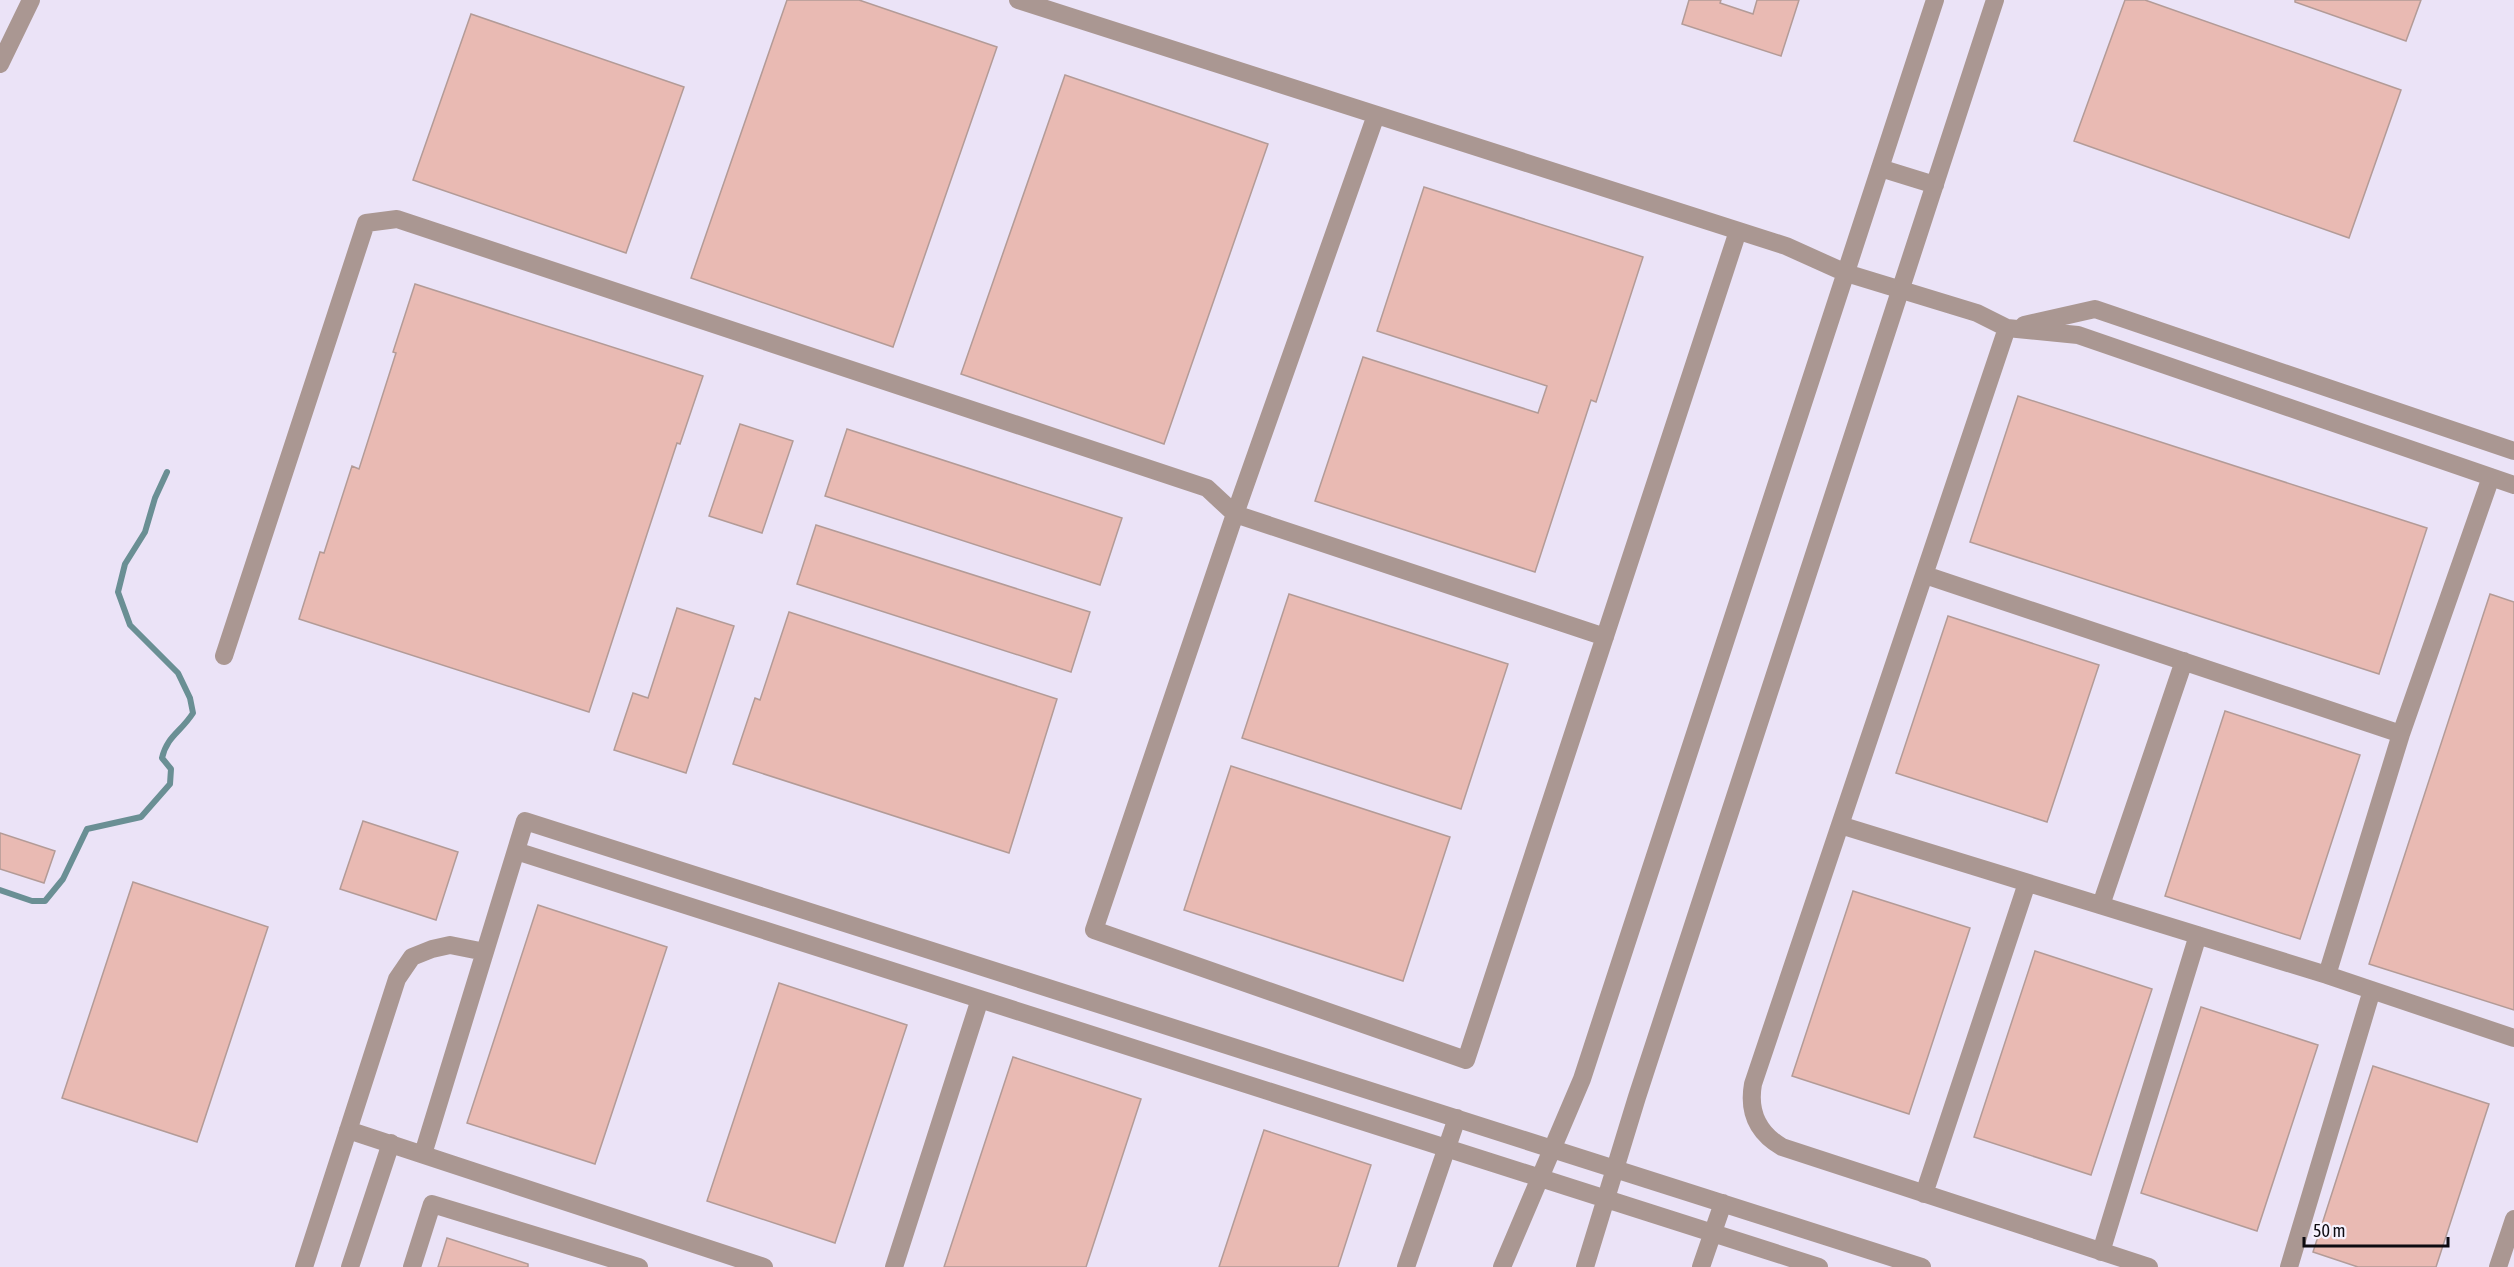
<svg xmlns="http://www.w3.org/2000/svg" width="2514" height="1267" font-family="'Asap Condensed',sans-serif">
	<rect width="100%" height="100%" fill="#ebe3f7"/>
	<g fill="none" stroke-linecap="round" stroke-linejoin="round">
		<path stroke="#6a8f94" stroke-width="6" d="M0,890L32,901H45L63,879L87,829L141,817L170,784L171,769L162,758C167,736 181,732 193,713L190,698L178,673L130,625L118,592L125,564L145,532L155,498L167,472"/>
	</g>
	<path fill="#e9bab3" stroke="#b39b97" stroke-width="1.5" d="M787,0H859L997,47L893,347L691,278Z
		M1689,0H1721L1720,3L1753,14L1757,0H1799L1781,56L1682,24Z
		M2125,0H2145L2401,90L2349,238L2074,141Z
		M2295,0H2421L2406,41L2295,2Z
		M471,14L684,87L626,253L413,180Z
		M1065,75L1268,144L1164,444L961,374Z
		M1424,187L1643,257L1596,402L1591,400L1535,572L1315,501L1363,357L1538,413L1547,386L1377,331Z
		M415,284L703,376L680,444L677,443L647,534L589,712L299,619L320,552L324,553L352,466L359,469L396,353L393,352Z
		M2018,396L2427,528L2379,674L1970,542Z
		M740,424L793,441L762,533L709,516Z
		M847,429L1122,518L1100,585L825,496Z
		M816,525L1090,612L1071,672L797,584Z
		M1289,594L1508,664L1461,809L1242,738Z
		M2490,594L2514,602V1010L2369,964Z
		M677,608L734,626L686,773L614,750L633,693L648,698Z
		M789,612L1057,699L1009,853L733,764L755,698L760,700Z
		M1948,616L2099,665L2047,822L1896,773Z
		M2225,711L2360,755L2300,939L2165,896Z
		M1231,766L1450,837L1403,981L1184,910Z
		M363,821L458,852L436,920L340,889Z
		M0,833L55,851L44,883L0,869Z
		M133,882L268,927L197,1142L62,1098Z
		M1853,891L1970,928L1909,1114L1792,1076Z
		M538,905L667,947L595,1164L467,1123Z
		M2035,951L2152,989L2091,1175L1974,1137Z
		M779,983L907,1025L835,1243L707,1201Z
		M2201,1007L2318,1045L2257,1231L2141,1193Z
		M1013,1057L1141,1099L1086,1267H944Z
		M2373,1066L2489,1104L2436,1267H2358L2313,1252Z
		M1264,1130L1371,1165L1338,1267H1219Z
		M447,1238L528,1264V1267H438Z"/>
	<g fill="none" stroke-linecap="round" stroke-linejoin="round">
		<path stroke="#aa9792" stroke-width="18" d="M1018,0L1786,246L1846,273L1977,313L2007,328L2078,335L2514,485
			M0,64L31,0
			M1376,115L1235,514L1094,930L1466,1060L1738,231
			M1880,168L1935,185
			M2024,325L2095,309L2514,451
			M2007,328L1753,1084C1748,1112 1758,1133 1782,1147L2149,1267
			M1925,575L2401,734
			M224,656L366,223L397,219L1207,488L1235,514L1605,637
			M1840,825L2327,975L2514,1038
			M516,851L1819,1267
			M2101,905L2184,661
			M2327,975L2401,734L2491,477
			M348,1130L764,1267
			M423,1154L525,821L1922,1267
			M1924,1194L2027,883
			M2101,1252L2198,935
			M304,1267L397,979L412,957L432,949L450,945L485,952
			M350,1267L391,1143
			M412,1267L432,1204L639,1267
			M894,1267L980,999
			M1406,1267L1457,1118
			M1502,1267L1582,1079L1935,0
			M1585,1267L1637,1097L1995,0
			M1701,1267L1723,1203
			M2289,1267L2372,990
			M2498,1267L2514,1219"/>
	</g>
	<path d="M2304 1237v9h144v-9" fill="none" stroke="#0d0b11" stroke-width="3"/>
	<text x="2313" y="1237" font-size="18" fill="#0d0b11" stroke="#f7f2fe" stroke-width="4.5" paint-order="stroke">50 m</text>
</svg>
